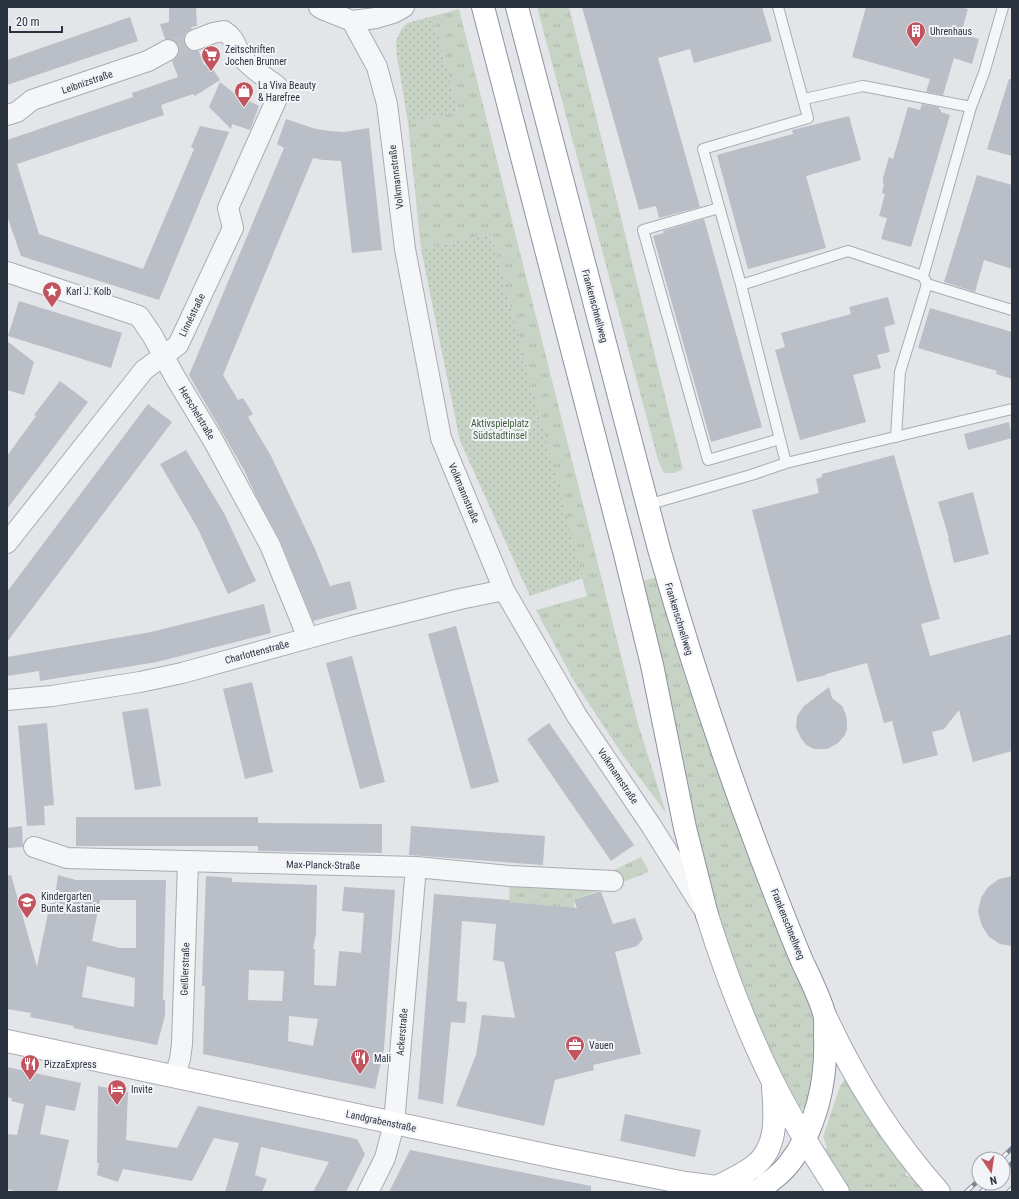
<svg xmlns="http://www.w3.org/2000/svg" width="1019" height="1199" font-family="'Roboto Condensed',sans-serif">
	<defs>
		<pattern id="grass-tufts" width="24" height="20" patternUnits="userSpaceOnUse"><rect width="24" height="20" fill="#c7d3c4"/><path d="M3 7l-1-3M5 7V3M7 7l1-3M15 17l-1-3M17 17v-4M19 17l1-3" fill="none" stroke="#abb6a9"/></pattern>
		<pattern id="park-dots" width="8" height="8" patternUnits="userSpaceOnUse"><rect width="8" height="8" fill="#c7d3c4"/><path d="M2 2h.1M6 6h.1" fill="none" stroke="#abb6a9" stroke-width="1.8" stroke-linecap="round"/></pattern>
	</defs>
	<rect width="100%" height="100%" fill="#e3e5e9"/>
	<path fill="url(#grass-tufts)" d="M537,7H569L683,469L675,473H664L658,460Z
		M459,9L638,724L666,813L622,754L574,681L536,610L587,596L491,234L421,249L408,123L458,111L433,16Z
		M657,577L685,677L732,806L816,1019L814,1083L805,1108H802L798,1104C768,1050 742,991 723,932C717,915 713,897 709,880C682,781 667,680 643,581Z
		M641,857L649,872L574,900V908L509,902L510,884L598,888L616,869Z
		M847,1076L907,1167L905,1175L917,1180L928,1192H847L823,1152L827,1147L823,1137L840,1086Z"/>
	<path fill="url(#park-dots)" d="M433,16L458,111L408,123L397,56L396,41L401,30L407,23Z
		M491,234L583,578L530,596L460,441L421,249Z"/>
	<path fill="#babec6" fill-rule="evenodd" d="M169,7H196L197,26L191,27L192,29L186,33L184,38V44L188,49L194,51H199L204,65L209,63L220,80L195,96L193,94L161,105L164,115L17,164L39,234L143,269L194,149L191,147L200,126L229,132L159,300L21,256L7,216V140L133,97L132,93L178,77L172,61L178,56L179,51L178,45L174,40L169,39H165L160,24L169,22Z
		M582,7H762L772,41L694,63L690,49L658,58L700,207L659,218L656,206L639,210Z
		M866,7H960L968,9L961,34L979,39L972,64L954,58L943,95L926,92L930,79L852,57Z
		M130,17L138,41L7,85V60Z
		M1009,79H1012V156L987,149Z
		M220,82L235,94L259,106L250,130L232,124L231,129L209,107Z
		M922,104L939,107V109L941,110V112L950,115L911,247L881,239L887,218L879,216L885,194L882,193L884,184H883V178L889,157L893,159L908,107L920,110Z
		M849,116L861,160L806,176L826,248L748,269L717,155L793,134L792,130Z
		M286,119L316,129L330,131L344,132L369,128L382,250L352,253L341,161L323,160L313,158L223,375L238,400L243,398L253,414L248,417L271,456L315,549L330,586L350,581L357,609L313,621L280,540L258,500L244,470L189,375L284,148L277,144Z
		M977,175L1012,185V269L984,260L975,292L944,282Z
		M704,219L762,427L711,442L653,236L664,233L663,231Z
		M888,297L895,324L884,327L890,352L877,355L881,368L853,375L866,422L800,440L775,350L785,347L781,333L851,314L849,307Z
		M19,301L122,333L111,368L8,336Z
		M930,308L1012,332V379L996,374L997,371L918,348Z
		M7,341L34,362L24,395L7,390Z
		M60,381L88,402L7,509V456L36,416L34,415Z
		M148,404L172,422L7,642V592Z
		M1009,422L1012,438L968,450L964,434Z
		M186,450L224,513L256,581L228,594L198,529L160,464Z
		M894,455L940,619L921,624L930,656L1012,634V751L973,762L959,710L944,729L932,732L938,755L903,764L892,721L884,723L867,663L826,674V675L797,682L752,510L819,493L816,479L822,477V474Z
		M973,492L989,554L954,563L948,538H949L938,502Z
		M264,604L271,633L157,662L40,681L39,671L7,676V657L151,632Z
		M456,626L499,782L471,789L428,634Z
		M352,656L385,782L360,789L326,663Z
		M252,682L273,772L245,779L223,689Z
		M829,687L832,698L842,706L846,715L847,722V729L845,735L838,743L827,749H814L806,745L801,738L796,728L797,716L804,706Z
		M148,708L161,786L135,790L122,712Z
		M47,723L54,805L44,806L45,825L27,826L18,726Z
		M549,723L634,845L611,861L527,739Z
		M76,817H258V823L382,824V853L258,851V846H76Z
		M22,826L23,847L8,848L7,828Z
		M411,826L545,836L543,865L409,855Z
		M11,875L37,967L50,903H54L58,875L76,880H166L163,1000H165V1016L157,1045L73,1028L74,1026L30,1017L31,1013L7,1009V876ZM100,900H136V948H120L92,941ZM87,966L135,978L134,1007L82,997Z
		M206,876L232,878V882L317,885L316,934L313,949H315L314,985L336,986L339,951L361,953L364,913L342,911L344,887L395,890L384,1049L375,1089L203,1054L205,986H202ZM249,970L284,971L282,1001L248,1000ZM289,1016L318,1019L313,1046L288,1041Z
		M1012,876V946L1000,944L989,937L982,926L978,912L981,898L988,887L999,879Z
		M598,892H601L613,924L635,918L643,939L637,946L615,952L641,1054L593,1065L594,1070L555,1080L544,1126L456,1106L476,1055L482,1015L515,1018L504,962L493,960L496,924L462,921L457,1001L467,1002L465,1023L451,1022L443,1104L418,1099L434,894L509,900V902L577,908L574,900Z
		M7,1067L81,1083L75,1111L46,1105L40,1134L69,1140L57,1192H19L7,1189V1134L17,1135L24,1104L11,1101L12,1098L7,1097Z
		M98,1086L128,1092L126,1140L177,1148L198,1106L357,1139L365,1154L346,1192H313L329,1162L261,1147L255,1175L267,1179L262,1192H225L239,1143L214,1138L192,1181L123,1169L118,1182L97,1175L99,1163H97Z
		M625,1114L701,1130L695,1157L620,1141Z
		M410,1150L591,1186V1192H389Z"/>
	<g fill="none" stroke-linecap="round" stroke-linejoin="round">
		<path stroke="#bec1c7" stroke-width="20" stroke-dasharray="20 10" stroke-linecap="butt" d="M168,50L195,40"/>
		<defs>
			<path id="service" d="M778,7L808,118L703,149L741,285L786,463
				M804,99L863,86L971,107L984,73L1003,7
				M719,208L643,230L708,460L780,439
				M923,276L971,107
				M741,285L848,251L923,276L927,284L1012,310
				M896,437L900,372L927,284
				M647,505L751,475L786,463L1012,409"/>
			<path id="minor" d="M319,7L322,9L352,21L376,18L393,13L404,7
				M352,21L377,67L387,104L405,249L441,438L504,590L577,716L652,827L702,907
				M7,115L17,112L32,100L148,61L168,50
				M7,272L139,316L152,335L175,377L213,440L270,545L308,638
				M7,543L144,370L178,345L233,228L228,208L278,96L277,86C265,77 251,69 242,57C235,46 236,39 224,31L213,33L195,40
				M7,700L52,696L140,682L182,673L352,626L460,599L504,590
				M34,847L67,858L416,867L510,876L613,881
				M175,1076L180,1059L182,1044L188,862
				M368,1192L385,1158L394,1124L416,867"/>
			<path id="secondary" d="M7,1041L555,1157L685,1183L758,1192"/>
			<path id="primary" d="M707,915C725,972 746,1028 773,1082C792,1120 815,1156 838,1192
				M824,1013C854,1079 890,1137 939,1192
				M717,1187C729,1181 742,1175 753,1167C779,1148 775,1115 773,1087"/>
			<path id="trunk" d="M483,7L624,550L652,665L685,828L707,915
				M517,7L659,549C689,654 723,758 762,860C775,894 788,928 802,961C809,976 820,998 824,1013C826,1020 825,1029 825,1037C827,1081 816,1130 788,1165C779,1176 767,1184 756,1192"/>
		</defs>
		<use href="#service" stroke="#a8acb3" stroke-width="12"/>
		<use href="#minor" stroke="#a8acb3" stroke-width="22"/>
		<use href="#secondary" stroke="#a8acb3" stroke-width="24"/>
		<use href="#primary" stroke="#a3a9b4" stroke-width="24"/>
		<use href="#trunk" stroke="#8b929f" stroke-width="24"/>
		<use href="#service" stroke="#f5f6f8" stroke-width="10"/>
		<use href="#minor" stroke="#f5f6f8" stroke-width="20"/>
		<use href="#secondary" stroke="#fff" stroke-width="22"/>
		<use href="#primary" stroke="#fff" stroke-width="22"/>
		<use href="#trunk" stroke="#fff" stroke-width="22"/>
		<defs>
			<path id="rail" d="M1001,1159L1012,1148
				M1003,1172L1012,1163
				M966,1192L979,1180
				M981,1192L991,1183
				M1008,1192L1012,1188"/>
		</defs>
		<use href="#rail" stroke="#7d8492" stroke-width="4.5"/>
		<use href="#rail" stroke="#f2f4f7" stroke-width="3" stroke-dasharray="9" stroke-linecap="butt"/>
	</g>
	<defs>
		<symbol id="building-pin" viewBox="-11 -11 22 30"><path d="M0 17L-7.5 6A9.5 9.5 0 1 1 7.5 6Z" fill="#c25460" stroke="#f2f4f7"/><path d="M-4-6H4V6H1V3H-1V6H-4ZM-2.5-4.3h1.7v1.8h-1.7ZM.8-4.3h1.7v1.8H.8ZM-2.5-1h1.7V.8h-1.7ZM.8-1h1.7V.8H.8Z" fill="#fff"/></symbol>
		<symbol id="supermarket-pin" viewBox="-11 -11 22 30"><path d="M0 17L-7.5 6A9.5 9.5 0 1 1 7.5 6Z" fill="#c25460" stroke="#f2f4f7"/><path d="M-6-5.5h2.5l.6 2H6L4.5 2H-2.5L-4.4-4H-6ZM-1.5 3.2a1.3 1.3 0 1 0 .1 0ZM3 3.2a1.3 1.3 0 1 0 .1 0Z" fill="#fff"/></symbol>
		<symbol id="shop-pin" viewBox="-11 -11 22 30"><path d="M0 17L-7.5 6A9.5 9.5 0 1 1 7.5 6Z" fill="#c25460" stroke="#f2f4f7"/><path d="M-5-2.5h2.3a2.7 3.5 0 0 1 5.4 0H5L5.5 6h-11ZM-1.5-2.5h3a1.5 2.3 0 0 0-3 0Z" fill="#fff"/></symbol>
		<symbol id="sight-pin" viewBox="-11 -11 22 30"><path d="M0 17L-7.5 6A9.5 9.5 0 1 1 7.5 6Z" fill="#c25460" stroke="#f2f4f7"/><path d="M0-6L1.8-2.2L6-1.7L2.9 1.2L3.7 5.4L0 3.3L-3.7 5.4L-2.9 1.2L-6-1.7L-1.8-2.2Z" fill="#fff"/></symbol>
		<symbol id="school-pin" viewBox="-11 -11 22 30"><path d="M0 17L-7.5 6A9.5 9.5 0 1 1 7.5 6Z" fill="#c25460" stroke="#f2f4f7"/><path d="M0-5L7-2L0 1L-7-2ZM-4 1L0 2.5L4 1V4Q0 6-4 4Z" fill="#fff"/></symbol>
		<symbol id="office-pin" viewBox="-11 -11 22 30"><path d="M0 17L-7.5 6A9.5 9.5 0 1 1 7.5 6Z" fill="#c25460" stroke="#f2f4f7"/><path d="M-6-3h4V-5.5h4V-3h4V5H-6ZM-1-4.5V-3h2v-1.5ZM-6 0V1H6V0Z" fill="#fff"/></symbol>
		<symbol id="restaurant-pin" viewBox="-11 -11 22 30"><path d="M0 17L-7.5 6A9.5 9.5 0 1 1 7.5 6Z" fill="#c25460" stroke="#f2f4f7"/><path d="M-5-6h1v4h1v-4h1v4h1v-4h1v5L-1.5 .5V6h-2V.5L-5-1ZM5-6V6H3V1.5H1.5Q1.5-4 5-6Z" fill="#fff"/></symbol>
		<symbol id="hotel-pin" viewBox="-11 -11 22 30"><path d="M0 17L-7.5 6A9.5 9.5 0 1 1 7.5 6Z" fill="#c25460" stroke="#f2f4f7"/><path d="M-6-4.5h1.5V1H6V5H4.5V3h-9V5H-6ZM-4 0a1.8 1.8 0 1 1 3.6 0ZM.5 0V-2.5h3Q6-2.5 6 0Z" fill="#fff"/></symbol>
	</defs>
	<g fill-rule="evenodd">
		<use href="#building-pin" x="905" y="20" width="22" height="30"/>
		<use href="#supermarket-pin" x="200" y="44" width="22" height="30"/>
		<use href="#shop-pin" x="233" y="80" width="22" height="30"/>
		<use href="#sight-pin" x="41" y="280" width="22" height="30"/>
		<use href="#school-pin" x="16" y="891" width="22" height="30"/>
		<use href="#office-pin" x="564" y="1034" width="22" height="30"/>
		<use href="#restaurant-pin" x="349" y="1047" width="22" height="30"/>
		<use href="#restaurant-pin" x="19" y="1053" width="22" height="30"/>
		<use href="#hotel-pin" x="106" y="1078" width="22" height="30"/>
	</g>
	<g text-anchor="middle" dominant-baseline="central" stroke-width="4" stroke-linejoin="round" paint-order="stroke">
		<g font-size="10" fill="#2c3340" stroke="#f2f4f7" text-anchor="start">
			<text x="930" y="31">Uhrenhaus</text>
			<text x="225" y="49">Zeitschriften<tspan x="225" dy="12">Jochen Brunner</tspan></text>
			<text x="258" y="85">La Viva Beauty<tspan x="258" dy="12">&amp; Harefree</tspan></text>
			<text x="66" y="291">Karl J. Kolb</text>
			<text x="41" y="896">Kindergarten<tspan x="41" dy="12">Bunte Kastanie</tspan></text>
			<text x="589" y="1045">Vauen</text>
			<text x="374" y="1058">Mali</text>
			<text x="44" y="1064">PizzaExpress</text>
			<text x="131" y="1089">Invite</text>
		</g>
		<g font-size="10" fill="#2c3340" stroke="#f2f4f7">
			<text transform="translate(87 82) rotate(-19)">Leibnizstraße</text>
			<text transform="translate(396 177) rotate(-97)">Volkmannstraße</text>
			<text transform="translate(595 306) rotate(75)">Frankenschnellweg</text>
			<text transform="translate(192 315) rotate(-64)">Linnéstraße</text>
			<text transform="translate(197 413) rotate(59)">Herschelstraße</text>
			<text transform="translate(464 493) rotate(67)">Volkmannstraße</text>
			<text transform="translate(679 619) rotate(73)">Frankenschnellweg</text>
			<text transform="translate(257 652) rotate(-15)">Charlottenstraße</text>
			<text transform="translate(618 776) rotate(56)">Volkmannstraße</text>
			<text transform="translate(323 865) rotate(1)">Max-Planck-Straße</text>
			<text transform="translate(788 924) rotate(68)">Frankenschnellweg</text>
			<text transform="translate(185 969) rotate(-88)">Geißlerstraße</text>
			<text transform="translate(402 1032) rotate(-85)">Ackerstraße</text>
			<text transform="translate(381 1121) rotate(12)">Landgrabenstraße</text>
		</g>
		<g font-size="10" fill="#3f5a3b" stroke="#f2f4f7">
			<text x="500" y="423">Aktivspielplatz<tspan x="500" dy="12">Südstadtinsel</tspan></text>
		</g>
	</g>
	<rect width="1019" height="1199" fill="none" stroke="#2c3340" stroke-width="16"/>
	<g transform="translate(991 1171) rotate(167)"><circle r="19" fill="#f2f4f7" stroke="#a3a7ae"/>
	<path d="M0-3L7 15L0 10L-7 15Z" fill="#c25460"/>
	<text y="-6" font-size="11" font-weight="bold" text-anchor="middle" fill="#2c3340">N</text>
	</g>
	<path d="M10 26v6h52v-6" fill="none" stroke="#2c3340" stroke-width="2"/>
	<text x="16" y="26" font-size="12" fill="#2c3340" stroke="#f2f4f7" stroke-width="3" paint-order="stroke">20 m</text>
</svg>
